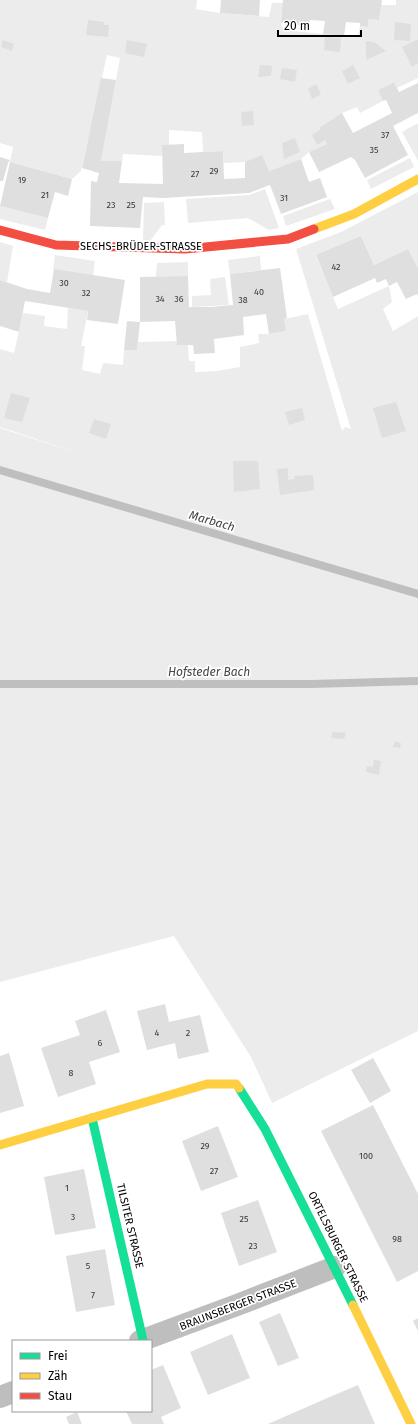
<svg xmlns="http://www.w3.org/2000/svg" width="418" height="1424" font-family="'Fira Sans',sans-serif">
	<rect width="100%" height="100%" fill="#fff"/>
	<path fill="#ececec" d="M0,0H197L196,9L220,13L269,17L272,3H283L281,23L283,30L344,36L358,35L360,26L368,27V19L379,20L381,5H396V0H418V78L397,88L394,82L378,90L383,101L360,113L357,107L342,113L320,127L327,144L309,152L301,159L269,171L262,156L245,162L224,163L223,151L203,152L202,132L169,130V145L162,156L123,154L122,161H101L120,58L107,55L81,171L72,179L10,162L13,147L0,143Z
		M418,123V161L402,132Z
		M410,158L414,167L371,189L367,180Z
		M265,189L279,228L269,230L248,218L188,223L186,199L249,195Z
		M418,192V268L408,249L374,265L361,236L316,256L338,309L389,286L392,302L383,309L393,331L418,316V1031L272,1103L251,1057L174,936L0,982V428L90,457L0,427V349L14,353L23,313L45,316L44,326L67,329L68,308L88,311L81,346H85L82,370L100,374L103,363L123,365L124,350H137L138,342L177,341L178,345H188L189,361H195V372L217,371L240,367V347L259,343L258,334H269L285,331L284,319L308,314L342,431L345,427L351,429L296,249L341,232Z
		M330,199L335,209L286,226L283,216Z
		M164,202L165,225H162L150,241L143,240L144,203Z
		M0,206L48,218L45,230L0,219Z
		M0,242L13,246L7,282L0,280Z
		M55,255L95,261L93,276L53,270Z
		M260,256L261,270L230,274L228,260Z
		M188,262V276L156,277L157,263Z
		M225,277L229,305L192,307V296L211,295L210,279Z"/>
	<g fill="none" stroke-linecap="round" stroke-linejoin="round">
		<path stroke="#bfbfbf" stroke-width="8" d="M0,470L418,594
			M0,684H312L418,681"/>
	</g>
	<path fill="#dfdfdf" d="M221,0H260L259,16L220,13Z
		M283,0H382L379,20L368,19V27L360,26V23L346,22L344,36L323,34L325,21L310,20L308,26L281,23Z
		M88,20L104,22V25H109L108,37L86,35Z
		M395,22L411,24L410,41L394,40Z
		M325,37L341,38L340,52L324,50Z
		M418,39V63L412,67L402,47Z
		M3,40L14,44L12,51L1,47Z
		M127,40L147,44L144,57L125,53Z
		M366,41L374,42L386,51L366,60Z
		M260,65L272,66L271,76L258,77Z
		M353,65L360,78L348,84L342,71Z
		M282,68L297,70L295,82L280,79Z
		M101,78L116,80L101,161H122L119,183L163,184L162,145L184,144V153L223,151L224,179L245,178V162L262,155L269,171L301,159L309,182L320,178L327,197L281,214L270,185L249,193L163,198L143,197L140,228L90,226L91,181L97,182L99,173L82,168Z
		M394,82L399,92L418,83V113L393,126L408,155L365,178L355,160L351,157L319,172L309,152L327,144L325,140L317,145L312,135L320,130V127L342,113L353,133L392,113L386,100L383,101L378,90Z
		M316,84L321,94L312,99L308,89Z
		M253,111L254,125L242,126L241,112Z
		M295,138L300,152L284,159L282,143Z
		M0,157L10,160L8,163L3,181H0Z
		M10,162L72,179L68,196L55,192L48,218L0,206Z
		M361,236L374,265L408,249L418,268V296L417,294L406,299L397,282L389,286L386,279L377,283L375,278L333,297L316,255Z
		M280,268L287,318L284,319L286,331L269,334L266,314L243,317L244,335L214,339L215,353L194,354L193,345H177L175,321L140,322L137,350H124L127,321L140,322V277L188,276L189,307H211L233,305L230,274Z
		M54,269L125,280L118,324L87,320L88,311L25,301L19,332L0,326V280L27,289L50,293Z
		M11,393L30,398L22,422L4,418Z
		M396,402L406,431L382,438L373,408Z
		M302,408L305,420L289,425L285,412Z
		M94,419L111,424L106,439L89,433Z
		M233,461H258L260,489L234,492Z
		M288,468V480L295,479L294,476L313,475L314,490L280,495L277,469Z
		M333,732L346,733L344,739L331,738Z
		M395,741L401,743L400,748L393,747Z
		M374,760L381,761L379,775L366,772L367,766L373,767Z
		M165,1004L169,1022L200,1015L209,1052L178,1059L175,1043L147,1050L137,1011Z
		M106,1010L120,1052L89,1062L96,1084L58,1097L41,1048L80,1035L75,1021Z
		M9,1053L24,1106L0,1113V1056Z
		M373,1058L391,1091L370,1103L351,1070Z
		M373,1105L418,1194V1271L397,1282L321,1131Z
		M218,1126L238,1177L201,1191L182,1141Z
		M84,1169L96,1228L55,1235L44,1177Z
		M258,1200L277,1252L239,1266L221,1213Z
		M105,1249L115,1305L76,1312L66,1256Z
		M280,1313L299,1358L278,1366L259,1322Z
		M418,1318V1331L413,1321Z
		M232,1334L250,1378L208,1395L190,1352Z
		M163,1365L181,1408L161,1417L164,1424H132L126,1411H151V1370Z
		M358,1385L375,1424H268L325,1399Z
		M77,1412L82,1424H69L66,1417Z"/>
	<g fill="none" stroke-linecap="round" stroke-linejoin="round">
		<path stroke="#bebebe" stroke-width="22" d="M140,1341L237,1305L335,1267
			M0,1397L13,1392"/>
		<path stroke="#16e098" stroke-width="9" d="M239,1088L265,1129L353,1305
			M92,1118L143,1340"/>
		<path stroke="#ffcf43" stroke-width="9" d="M314,229L354,214L418,179
			M0,1145L207,1084H236L239,1088
			M353,1305L411,1424"/>
		<path stroke="#f24e42" stroke-width="9" d="M0,230L56,245L185,249L288,239L314,229"/>
	</g>
	<g text-anchor="middle" dominant-baseline="central" stroke-width="3.5" stroke-linejoin="round" paint-order="stroke">
		<g font-size="9" fill="#383838">
			<text x="385" y="135">37</text>
			<text x="374" y="150">35</text>
			<text x="214" y="171">29</text>
			<text x="195" y="174">27</text>
			<text x="22" y="180">19</text>
			<text x="45" y="195">21</text>
			<text x="284" y="198">31</text>
			<text x="111" y="205">23</text>
			<text x="131" y="205">25</text>
			<text x="336" y="267">42</text>
			<text x="64" y="283">30</text>
			<text x="259" y="292">40</text>
			<text x="86" y="293">32</text>
			<text x="160" y="299">34</text>
			<text x="179" y="299">36</text>
			<text x="243" y="300">38</text>
			<text x="157" y="1033">4</text>
			<text x="188" y="1033">2</text>
			<text x="100" y="1043">6</text>
			<text x="71" y="1073">8</text>
			<text x="205" y="1146">29</text>
			<text x="366" y="1156">100</text>
			<text x="214" y="1171">27</text>
			<text x="67" y="1188">1</text>
			<text x="73" y="1217">3</text>
			<text x="244" y="1219">25</text>
			<text x="397" y="1239">98</text>
			<text x="253" y="1246">23</text>
			<text x="88" y="1266">5</text>
			<text x="93" y="1295">7</text>
		</g>
		<g font-size="11" fill="#000" stroke="#fff">
			<text x="141" y="246">SECHS-BRÜDER-STRASSE</text>
			<text transform="translate(130 1226) rotate(77)">TILSITER STRASSE</text>
			<text transform="translate(338 1247) rotate(64)">ORTELSBURGER STRASSE</text>
			<text transform="translate(238 1305) rotate(-21)">BRAUNSBERGER STRASSE</text>
		</g>
		<g font-size="12" font-style="italic" fill="#444" stroke="#fff">
			<text transform="translate(212 521) rotate(16)">Marbach</text>
			<text x="209" y="672">Hofsteder Bach</text>
		</g>
	</g>
	<rect x="12" y="1340" width="140" height="72" fill="#ffffff" stroke="#999999"/>
	<rect x="20" y="1353" width="20" height="6" fill="#16e098" stroke="#999999"/>
	<text x="48" y="1360" font-size="12" fill="#000000">Frei</text>
	<rect x="20" y="1373" width="20" height="6" fill="#ffcf43" stroke="#999999"/>
	<text x="48" y="1380" font-size="12" fill="#000000">Zäh</text>
	<rect x="20" y="1393" width="20" height="6" fill="#f24e42" stroke="#999999"/>
	<text x="48" y="1400" font-size="12" fill="#000000">Stau</text>
	<path d="M278 30v6h83v-6" fill="none" stroke="#000000" stroke-width="2"/>
	<text x="284" y="30" font-size="12" fill="#000000" stroke="#ffffff" stroke-width="3" paint-order="stroke">20 m</text>
</svg>
